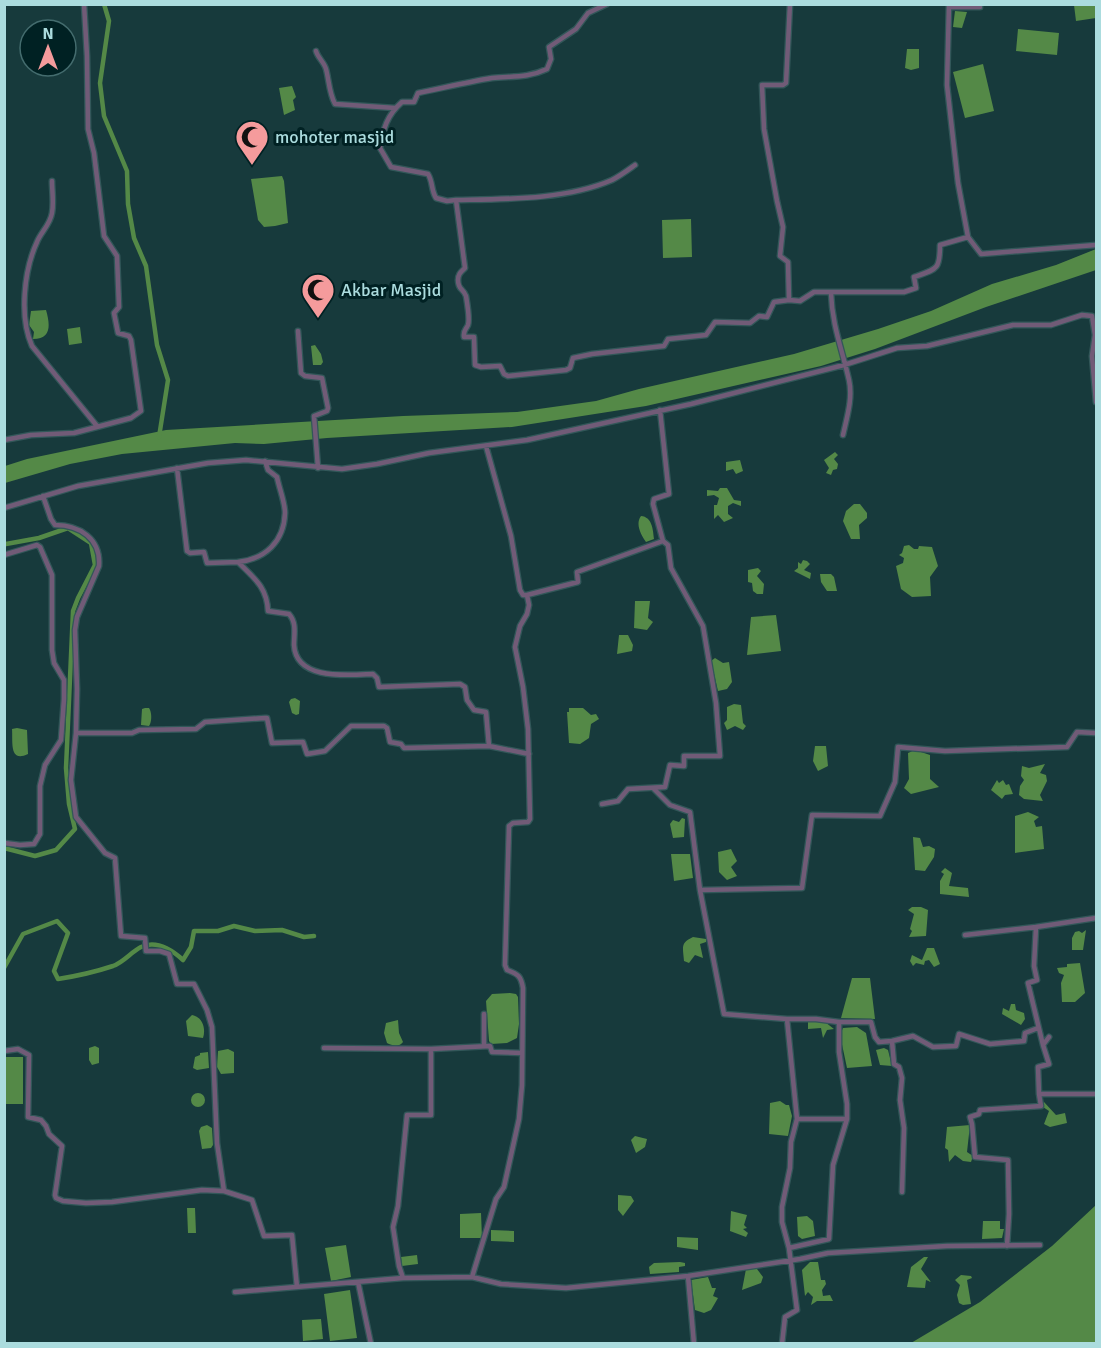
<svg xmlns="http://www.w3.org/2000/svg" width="1101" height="1348" font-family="Signika,sans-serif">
	<rect width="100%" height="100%" fill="#173a3c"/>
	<path fill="#548947" d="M1074,5H1095L1096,18L1076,21Z
		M955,11L967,12L962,28L953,27Z
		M1018,29L1059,33L1057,55L1016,51Z
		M907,49H919V68L911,70L905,68Z
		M983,64L994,111L965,118L953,72Z
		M292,86L296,97L293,100L295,110L284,115L279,88Z
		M282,176L284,181L288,223L275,226L264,227L258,220L251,179Z
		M691,219L692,257L663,258L662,220Z
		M1096,249V270L986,307L875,349L821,366L646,406L512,427L327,438L264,444L235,443L122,454L70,464L5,483V466L27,459L166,430L403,416L517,412L596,401L639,389L794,354L878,329L931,311L992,284L1056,265Z
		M46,310C50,324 52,339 33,339L34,332L29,325L31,311Z
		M80,327L82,343L69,345L67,329Z
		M315,345L321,354L323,362L321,365H313L311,346Z
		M835,452L838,455L834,459L838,464L837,469L833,470L831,475L826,473L829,468L824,460Z
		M740,460L743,471L736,474L733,469L726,471V462Z
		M720,488H727L734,500L741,501V506L733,503L728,506V514L733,518L724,522L718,515L714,519V505H717L719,498L714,495L707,496V490L718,491Z
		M854,504H860L867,513V518L859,525L860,539H851L843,521L846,511Z
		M641,516C652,517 653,529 654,539L646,542C641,535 635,524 641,516Z
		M909,545L914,549H918L919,546L932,547L938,566L930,577L931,596L912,597L901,589L896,566L903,563L904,558L899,555L902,553L904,546Z
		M803,560L807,561L810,564L804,570L811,573L810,579L794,571L798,568V562L801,564Z
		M758,568L761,571L757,576L764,584L763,594H757L753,591L752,583L748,582V570Z
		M820,574H831L834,577L837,591H827L821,582Z
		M635,601H650L648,618L653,622L647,630L634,628Z
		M776,615L781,651L747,655L751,617Z
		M619,635H628L633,645L632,651L617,654Z
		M715,658L723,663L729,662L732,682L727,689L718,691L711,661Z
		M295,698L300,701L299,714L296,715L292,713L289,702L291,699Z
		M734,704L741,705L743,723L746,726L743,730L735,726L727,730L724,723L727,720V707Z
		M145,708H149C152,712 152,722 149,726L141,725L142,709Z
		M569,708H583L591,715L596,714L599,719L591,724L589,738L580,744L569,743L567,712H569Z
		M17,728L27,730L28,754C9,763 13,742 12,729Z
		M815,746H826L828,766L818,771L813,761Z
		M915,750L930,755V779L939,787L911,794L904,788L909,779L908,753Z
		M1045,764L1040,773L1046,775L1047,781L1040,795L1043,801L1024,799L1019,795L1020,786L1024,780L1021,776L1022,766L1029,768Z
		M997,780L999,783L1003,780L1006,785L1009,784L1013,794L1005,795L1002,799L991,790Z
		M1028,812L1039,817L1034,821L1036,827L1042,826L1044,849L1015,853V816Z
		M682,818L685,819L684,837L673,838L670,824L673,820L679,822Z
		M913,837L920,838L923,847L929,846L935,849L934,857L925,871L915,870Z
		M731,849L737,861L731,867L737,876L727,880L719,872L718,852Z
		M671,854H690L693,878L674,881Z
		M945,868L952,873L949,886L968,888L969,897L940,894V881L944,874L941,872Z
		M912,907H921L928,910L926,936L909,937L912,931L910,929L914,914L908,910Z
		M1086,930L1083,950H1072V938L1075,932L1079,931L1082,933Z
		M693,937L706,939V942L700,944L703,958L695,955L689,963L684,961C683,947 680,943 693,937Z
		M927,948H934L940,964L934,967L929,960L925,961L924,965L916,963L913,966L910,961L912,955L922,960Z
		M1080,963L1085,993L1075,1002H1062L1061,983L1064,975L1059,973L1057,968L1067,967V964Z
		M852,978H870L875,1019L841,1018Z
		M510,993L516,994L518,997L519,1024L517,1038L507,1043L491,1044L489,1041L486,1001L492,994Z
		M1011,1004H1015L1016,1010L1024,1013L1025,1019L1021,1025L1002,1014L1003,1008L1009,1011Z
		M192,1015C203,1017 206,1029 203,1038L188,1036L186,1021Z
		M398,1020L399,1033L403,1042C400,1047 392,1046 387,1043L384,1033L386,1023Z
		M808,1022H825L834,1029L827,1030L823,1038L821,1028L808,1029Z
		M857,1027L866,1033L872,1066L847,1068L840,1035L843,1028Z
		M95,1046L99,1048V1063L92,1065L89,1060V1048Z
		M884,1048L888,1050L892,1066L880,1065L876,1050Z
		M228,1049L234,1052V1073L221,1074L217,1067L218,1051Z
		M208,1052L209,1068L197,1070L193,1068L195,1057L200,1055V1053Z
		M4,1057H23V1104H5Z
		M191 1100a7 7 0 1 1 14 0a7 7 0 1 1-14 0Z
		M780,1101L786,1105H789L792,1116L788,1136L769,1134L770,1103Z
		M1044,1102L1056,1115L1065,1113L1067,1123L1050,1127L1044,1124L1049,1111L1043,1107Z
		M207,1125L212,1128L213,1145L211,1148L202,1149L199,1131L201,1127Z
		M970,1125L967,1152L973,1156L971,1162L963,1161L955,1155L949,1162L948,1150L945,1148L947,1127Z
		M635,1136L647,1139L645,1147L636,1153L631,1140Z
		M618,1195L631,1196L634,1201L623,1216L618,1210Z
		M1096,1205V1343H911L980,1302L1052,1246Z
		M187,1208H195L196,1233H188Z
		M731,1211L747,1215L744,1225L747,1228L743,1229L748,1233L746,1237L730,1231Z
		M481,1213L482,1238H460V1214Z
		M807,1216L813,1221L815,1236L802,1239L798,1236L797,1217Z
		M983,1221H1000V1229H1004L1002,1238L982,1239Z
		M491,1230L514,1231V1242L491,1241Z
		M677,1237L698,1238V1250L677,1247Z
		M346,1245L351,1277L331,1281L325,1248Z
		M417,1255L418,1264L402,1266L401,1257Z
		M924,1257H928L921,1269L931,1282L926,1280L925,1288L907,1287L911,1267Z
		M680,1262L685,1263V1266L679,1267V1272L650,1274L649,1267L654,1263Z
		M810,1262H818L821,1280H825L826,1284L822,1290L823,1296L830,1295L833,1301H817L811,1305L813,1297L808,1292L805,1296L802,1270Z
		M746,1269H757L763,1277L761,1283L742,1290Z
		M961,1275L971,1276L972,1278L967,1280L971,1304L963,1305L959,1303L957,1295L960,1285L955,1280Z
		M708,1277L712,1288H716L713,1296L718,1298L711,1310L704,1313L695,1310L691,1280Z
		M350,1290L357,1338L330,1341L324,1294Z
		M321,1319L323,1339L303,1341L302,1320Z"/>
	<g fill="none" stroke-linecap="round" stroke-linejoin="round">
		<path stroke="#548947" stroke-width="4.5" d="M104,4L109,21L100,83L104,116L127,171L128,204L134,238L146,266L157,345L168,380L159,437
			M4,543L6,544L39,538L68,528L91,543L95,565L78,598L73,611L66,768L69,804L75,829L56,850L35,856L4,848
			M4,968L23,934L57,921L68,933L54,971L58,979C77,976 95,972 113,966C124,962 131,952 141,947C156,940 172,950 183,960L191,947L194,931H218L234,926L255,931L282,930L304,937L314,936"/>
		<defs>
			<path id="street" d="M607,4L588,13L576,29L549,47L551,59L547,69C528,78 513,76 492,78C467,82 443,88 418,93L414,102H402C387,115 383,129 380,148L391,167L428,174C433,182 431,190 436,198L447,201L456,200L465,268C461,272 458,274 458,280C458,290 463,288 466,296C467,302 470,319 468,325C466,330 463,330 464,337H474L475,365L481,367L500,366L504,374L508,376L566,370L570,368L573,358L592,354L664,346L668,339L706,335L715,322L750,323L759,316L767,317L774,302L789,300L800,301L814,292H904L916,288L914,277C937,269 940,270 940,245L968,237L981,254L1096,245
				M949,4L947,85L958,183L968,237
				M949,7H980
				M316,51C318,58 324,62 326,69C329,80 329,93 335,104L395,108
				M52,181C52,191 54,203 52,213C50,225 41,232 37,242C24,270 19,317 32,346L97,426
				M456,200C505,199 566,200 612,180C620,176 628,170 635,165
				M831,293C832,325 842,349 849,380C853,398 847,417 843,435
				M789,300L788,262L780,256L783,227L777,201L764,129L762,85H783L786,83L790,4
				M298,331L301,373L305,376L322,378L328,408L327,411L314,416L318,468
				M4,440L31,435L74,433L131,418L141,411L131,340L129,336L118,333L114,313L119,307L117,256L104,236L94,153L88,129L87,56L84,4
				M486,446L511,536L520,590L523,595H527L578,582L577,572L663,541L653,504L654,499L669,494L660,410
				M265,461L268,470L277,477C279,488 285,502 285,513C284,542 265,559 238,562C254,578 267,587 268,611L289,614C297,623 294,634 294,645C296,681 348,675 373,674L377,678L379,687L460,684L465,687L467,700L474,710L486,712L489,746
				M177,468L187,551L190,553L204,552L207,563L238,562
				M43,496L51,519L55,525C80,525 101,539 99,566L77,617L75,630L77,689L76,733L71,780L76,817L105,853L115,858L121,936L145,938L146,951H160L169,954L177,984H194L207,1010L212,1027L217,1143L224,1191L252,1200L264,1236L292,1235L297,1287
				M4,508L78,486L208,463L246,460L342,469L377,464L429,453L527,440L691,404L844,365L897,348L927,346L1013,325H1051L1082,315L1092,316L1095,335L1092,356L1096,402
				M4,555L37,545L40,547L52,575V650L54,663L64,680V699L61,740L45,765L40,786V834L34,844L20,845L4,843
				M76,733H132L139,730L196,729L205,722L265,718H267L272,743L303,742L307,754L325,751L351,726H384L387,728L390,742L401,744L404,748L489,746L529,754
				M654,789L670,805L690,812L700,890L724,1014L787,1019L797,1119L791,1142L790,1168L782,1207V1222L789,1248L797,1310L785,1317L782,1344
				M602,804L618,801L628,789L665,787L670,765L684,766V756H720L716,703L703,626L671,568L668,545L663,541
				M700,890L802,888L812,815L880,816L895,782L898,747L945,751L1067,747L1077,732L1096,733
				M1036,927L1096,918
				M965,935L1036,927L1034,966L1037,980L1028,983L1043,1045
				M484,1014V1046
				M787,1019H816L839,1022V1052L847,1104V1119H797
				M839,1022H871L875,1037L879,1042L892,1041L913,1036L933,1047L956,1046L959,1034L990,1044L1024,1041L1025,1033L1038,1028
				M892,1041L894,1064L899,1067L902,1078L900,1100L904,1128L902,1192
				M324,1048L431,1049V1115H407L398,1206L393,1227L399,1266L403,1278
				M431,1049L490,1046L492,1052L522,1053
				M4,1051L18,1049L29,1055L28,1117L41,1120L46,1126L49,1134L62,1146L55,1195L56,1198L63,1201L86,1203L112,1202L202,1190L224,1191
				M1039,1094L1038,1067L1049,1064L1043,1045L1049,1037
				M1007,1246L1009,1214L1008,1160L975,1157L972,1124L970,1117L979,1114L980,1110L1041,1106L1039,1094H1096
				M789,1248L829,1239L833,1165L847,1119
				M688,1276L694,1344
				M472,1277L496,1199L504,1187L519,1119L522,1085L523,988C521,976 518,974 507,970L505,965L509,826L513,823L528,822L530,819L528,729L523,687L515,647L520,626L527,614L529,605L527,595
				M358,1282L371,1344
				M235,1292L403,1278L472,1277L501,1284L566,1288L688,1276L800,1259L828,1253L947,1246L1040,1245"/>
		</defs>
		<use href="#street" stroke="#325759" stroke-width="7"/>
		<use href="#street" stroke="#715b77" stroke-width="4.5"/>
	</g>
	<defs>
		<symbol id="mosque-pin" viewBox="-11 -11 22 30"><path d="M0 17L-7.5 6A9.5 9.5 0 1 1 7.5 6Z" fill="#f59b9c" stroke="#002123"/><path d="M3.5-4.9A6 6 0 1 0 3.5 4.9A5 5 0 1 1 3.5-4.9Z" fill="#111"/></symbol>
	</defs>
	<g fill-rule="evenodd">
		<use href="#mosque-pin" x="233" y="118" width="38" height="52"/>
		<use href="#mosque-pin" x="299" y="271" width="38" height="52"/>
	</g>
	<g text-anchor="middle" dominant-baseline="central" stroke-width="6" stroke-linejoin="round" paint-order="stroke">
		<g font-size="18" fill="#abdcde" stroke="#002123" text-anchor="start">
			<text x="275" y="137">mohoter masjid</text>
			<text x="341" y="290">Akbar Masjid</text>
		</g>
	</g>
	<rect width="1101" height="1348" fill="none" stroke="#abdcde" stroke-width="12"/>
	<g transform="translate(48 48)"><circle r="28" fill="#002123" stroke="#446c6e" stroke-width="1.5"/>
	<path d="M0-4.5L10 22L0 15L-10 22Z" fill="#f59b9c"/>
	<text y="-9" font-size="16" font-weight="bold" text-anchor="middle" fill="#abdcde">N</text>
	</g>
</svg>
